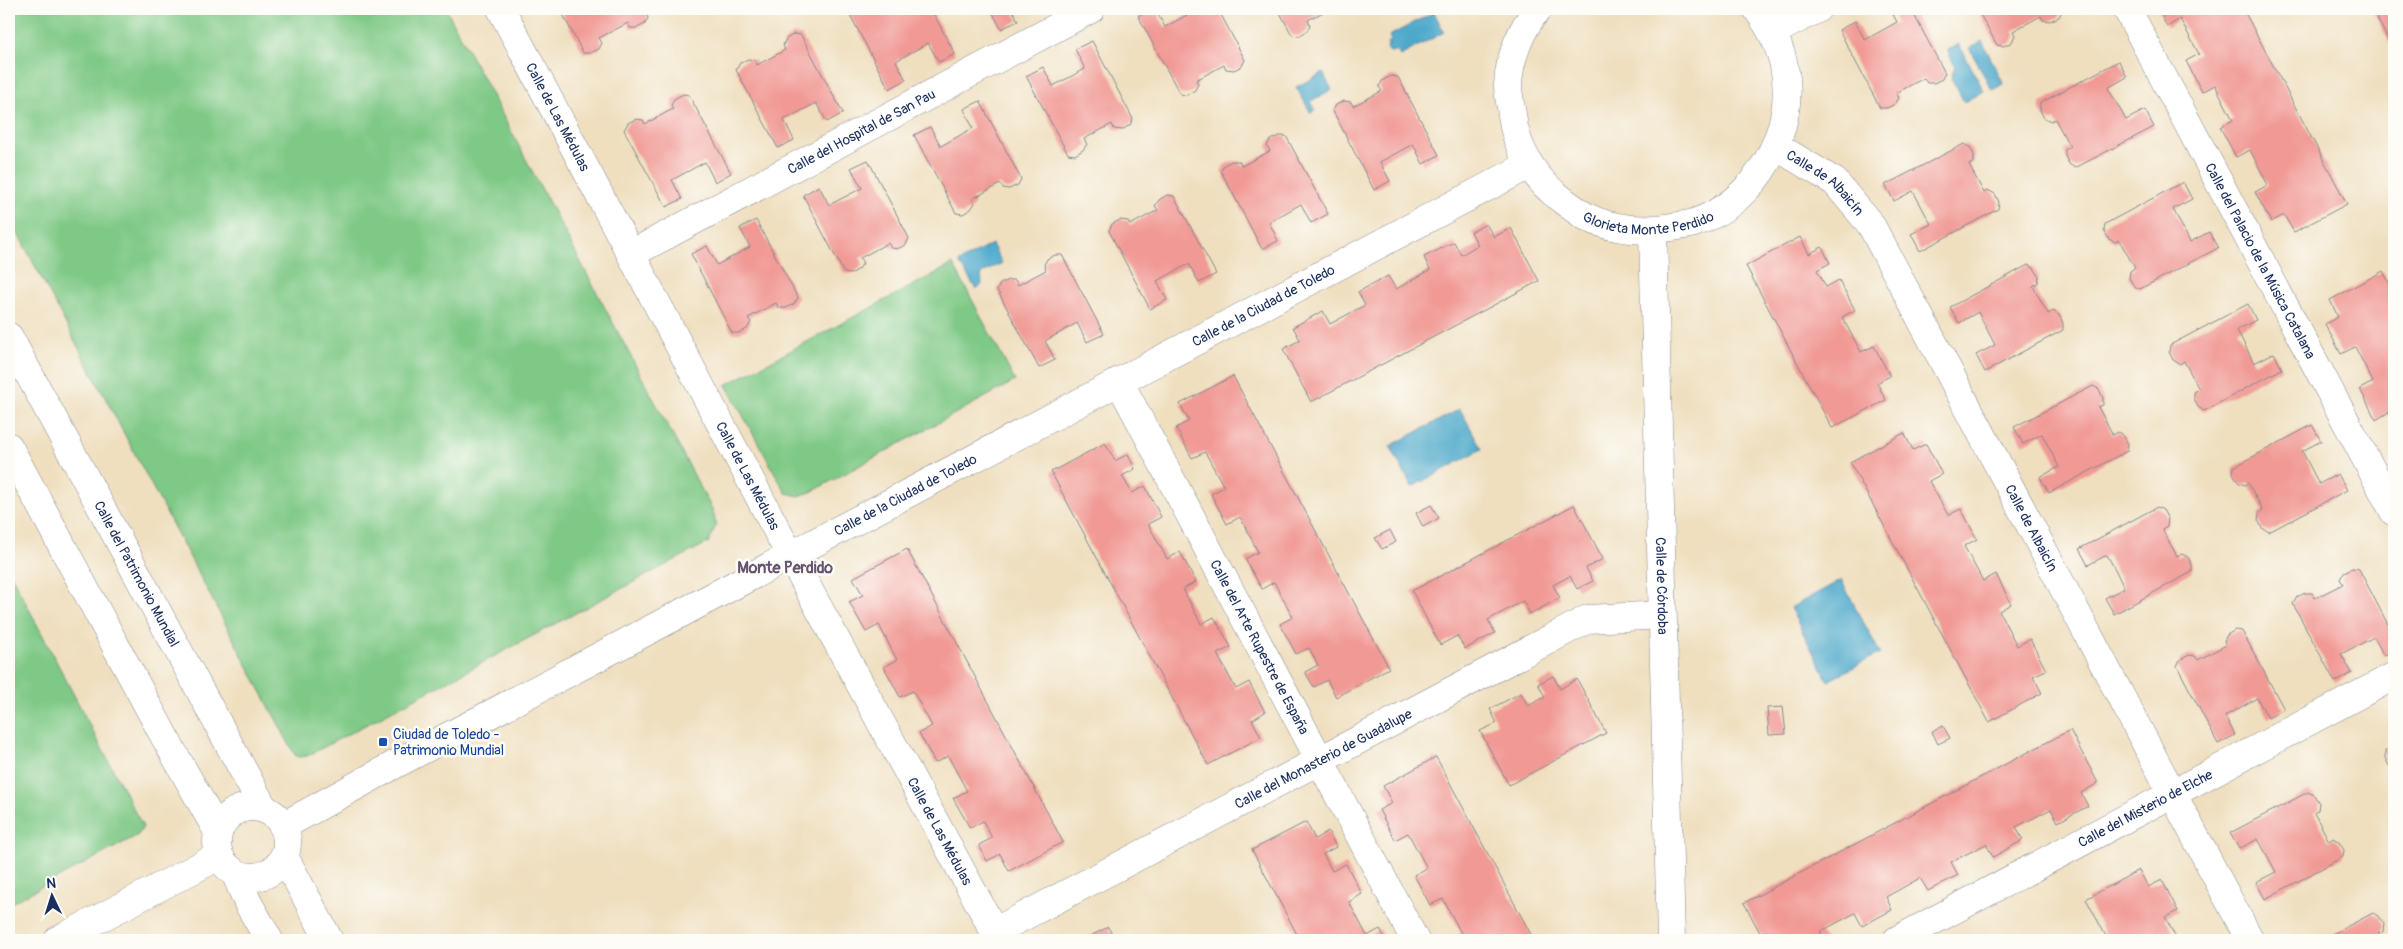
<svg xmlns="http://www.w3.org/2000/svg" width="2403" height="949" font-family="Pangolin,sans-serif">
	<rect width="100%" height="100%" fill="#fdfcf7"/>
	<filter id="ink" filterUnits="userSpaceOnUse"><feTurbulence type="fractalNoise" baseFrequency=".02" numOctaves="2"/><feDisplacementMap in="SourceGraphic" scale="10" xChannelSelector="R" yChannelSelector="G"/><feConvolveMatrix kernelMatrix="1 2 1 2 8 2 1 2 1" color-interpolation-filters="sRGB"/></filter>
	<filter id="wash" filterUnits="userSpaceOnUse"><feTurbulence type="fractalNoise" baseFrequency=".0096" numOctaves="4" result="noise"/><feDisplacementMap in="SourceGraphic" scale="20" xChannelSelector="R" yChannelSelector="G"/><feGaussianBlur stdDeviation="1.12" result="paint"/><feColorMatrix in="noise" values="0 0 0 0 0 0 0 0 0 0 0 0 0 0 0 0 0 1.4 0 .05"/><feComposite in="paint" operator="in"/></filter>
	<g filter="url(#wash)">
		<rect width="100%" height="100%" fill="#efdfbf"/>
		<path fill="#7fc986" stroke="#4d7c72" d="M9,9H446L713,511L716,525L709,542L307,756L299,757L295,755L9,217Z
			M953,264L1015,381L811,492L799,496L786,493L726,385Z
			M9,571L143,827L138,835L9,904Z"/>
		<path fill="#4da9cb" stroke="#346c94" d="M1434,12L1444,32L1400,56L1397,51L1390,52L1387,49L1388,43L1391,40L1389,36Z
			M1982,41L2004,84L1992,90L1969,48Z
			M1959,44L1984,91L1964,102L1951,78L1955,66L1947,50Z
			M1323,73L1332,90L1311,101L1315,110L1311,113L1296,87Z
			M992,244L1002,263L981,274L982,284L979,288H975L959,262Z
			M1460,409L1482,449L1412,487L1390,446Z
			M1841,580L1880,653L1828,681L1790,608Z"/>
		<g id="blocks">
			<path fill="#f19994" d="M560,9H644L648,18L645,24L637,28H630L628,23L599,38L602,43L599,49L590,53H583Z
				M850,9H931L955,54L939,62L928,43L896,61L906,80L889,89L848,11Z
				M991,9H1012L1018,21L1001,29Z
				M1152,9H1155L1165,27L1198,9H1218L1245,60L1242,66L1234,70L1226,69L1224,65L1196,80L1198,84L1195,90L1187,95L1180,94L1138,16Z
				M1278,9H1329L1308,20L1310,25L1307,31L1299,36L1292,35Z
				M1890,9H1911L1945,73L1942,79L1934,83H1927L1924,78L1896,93L1899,98L1895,104L1887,108H1880L1839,30L1855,21L1865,40L1897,22Z
				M1977,9H2061L2062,11L2059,17L2050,21L2043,20L2041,16L2013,31L2015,35L2012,42L2004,46L1997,45Z
				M2158,9H2243L2347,204L2294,232L2284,215L2271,222L2255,192L2268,185L2250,150L2236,157L2220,127L2233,120L2215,85L2202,92L2186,61L2199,54L2180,19L2167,27Z
				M2372,9H2394V51Z
				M794,34L801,35L843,113L827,122L816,103L784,120L794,140L778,148L736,70L740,63L748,59L755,60L757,65L785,50L783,45L786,39Z
				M1092,41L1133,119L1130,125L1122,130L1114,129L1112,124L1084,139L1087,144L1083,150L1075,155L1068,154L1026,76L1043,67L1053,86L1085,69L1075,49Z
				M2119,61L2127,77L2108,88L2126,120L2145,110L2154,127L2075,168L2069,164L2065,156V149L2070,147L2055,119L2051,121L2044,118L2040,110V103Z
				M1391,76L1398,77L1439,155L1423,164L1413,144L1380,162L1390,181L1374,190L1333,111L1336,105L1344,101L1351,102L1353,106L1382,91L1379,87L1382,81Z
				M683,94L689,95L731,173L715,182L705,162L672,180L682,199L666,207L624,130L628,123L636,119L643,120L645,124L673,109L671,105L674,99Z
				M980,101L1021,179L1018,185L1009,189L1003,188L1000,184L972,199L975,203L971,209L963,214L956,213L914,135L930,127L941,146L973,128L964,109Z
				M1279,136H1286L1328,214L1311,223L1301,204L1269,222L1278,241L1262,249L1221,171L1224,165L1232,161H1239L1242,166L1270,151L1267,146L1270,140Z
				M1964,144L1970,147L1974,155V162L1969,165L1984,193L1988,190L1995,194L1999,202L1998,209L1920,251L1911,234L1931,224L1913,191L1894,201L1885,185Z
				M868,160L909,238L906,245L897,249L891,248L888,243L860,258L863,263L859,269L851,274L844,273L803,195L819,186L829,205L862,188L851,168Z
				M2183,182L2192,199L2173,209L2190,242L2209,232L2218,248L2140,289L2134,286L2129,278L2130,271L2135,268L2119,240L2115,242L2109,239L2104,231L2105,224Z
				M1167,195L1174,196L1216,274L1199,283L1189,264L1157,281L1167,300L1150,309L1109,231L1112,224L1120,220L1128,221L1130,225L1158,210L1155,206L1159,200Z
				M756,220L798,298L794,304L786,308H779L776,303L748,318L751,322L747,329L739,333H732L691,254L707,246L717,265L750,247L740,228Z
				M1486,224L1494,237L1511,228L1539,281L1311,402L1283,349L1300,340L1293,327L1323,311L1330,324L1365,305L1358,292L1388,276L1396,289L1430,270L1424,257L1454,242L1461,255L1478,245L1471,232Z
				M1800,237L1809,254L1822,247L1830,263L1817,270L1826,287L1839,280L1855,310L1842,317L1861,352L1874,346L1890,376L1877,383L1886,400L1832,428L1746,266Z
				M1055,255H1062L1104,334L1087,342L1077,323L1045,341L1055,360L1039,368L997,290L1000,284L1008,280H1015L1018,285L1046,270L1044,265L1047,259Z
				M2028,265L2034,268L2039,276L2038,283L2033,286L2048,314L2053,311L2059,315L2063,323V330L1985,372L1976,355L1995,345L1978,312L1959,323L1950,307Z
				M2383,271L2394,292V422L2389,412L2376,420L2360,389L2373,382L2355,347L2341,354L2325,324L2338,317L2330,300Z
				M2248,304L2256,320L2237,330L2254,363L2274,353L2282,369L2204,411L2198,407L2194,399V392L2199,389L2184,361L2180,364L2173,360L2169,352L2170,345Z
				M1233,376L1389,668L1336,697L1327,680L1314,687L1305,672L1318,665L1309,648L1296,654L1280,624L1293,617L1274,582L1262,589L1245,559L1258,552L1240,517L1227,524L1211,494L1224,487L1205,452L1192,458L1176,428L1189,421L1180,404Z
				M2093,386L2099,389L2103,398V405L2098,407L2113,435L2118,432L2124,436L2128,444L2127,451L2049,493L2040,477L2059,467L2042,434L2023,444L2014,427Z
				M2312,425L2321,441L2302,451L2319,484L2338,474L2347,490L2269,532L2262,528L2258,520L2259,513L2263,510L2248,483L2244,485L2238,482L2233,473L2234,467Z
				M1904,433L1913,450L1926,444L1942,474L1929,481L1948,515L1961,509L1977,539L1964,546L1983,581L1996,574L2011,604L1999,611L2017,646L2030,639L2046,670L2033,676L2042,693L1989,722L1850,462Z
				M1105,443L1115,461L1128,454L1135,469L1122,476L1132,493L1145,486L1161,517L1148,524L1167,559L1180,552L1196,582L1183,589L1201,624L1214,617L1231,647L1217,654L1236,689L1249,682L1265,712L1252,720L1261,737L1208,765L1051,472Z
				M1431,505L1439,518L1423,527L1416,513Z
				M1574,505L1603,559L1586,568L1593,581L1577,589L1570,576L1553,585L1560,598L1530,614L1523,601L1488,620L1495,633L1465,649L1457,636L1440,645L1412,591Z
				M2157,507L2163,510L2168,519L2167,526L2162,529L2177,556L2182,554L2188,557L2192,565V572L2114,614L2105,598L2124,588L2116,571L2107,555L2088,565L2079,549Z
				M1390,530L1396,542L1382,549L1375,538Z
				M907,549L1063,842L1009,871L1000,854L987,861L979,845L992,838L983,821L970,828L953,798L967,791L948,756L935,763L919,733L932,726L913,691L900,697L884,667L897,660L879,625L866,632L849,602L863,595L853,578Z
				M2352,568L2359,569L2394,636V650L2384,656L2374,637L2341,654L2352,673L2335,682L2293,604L2297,597L2305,593H2312L2315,598L2343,584L2340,579L2344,572Z
				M2235,630L2242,631L2284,709L2268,718L2257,698L2225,716L2235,735L2218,744L2177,666L2180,660L2189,655L2195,656L2198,660L2226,645L2224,641L2227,635Z
				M1553,676L1560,689L1577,679L1606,733L1509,785L1480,731L1497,723L1490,709L1521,693L1528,706L1545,697L1538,684Z
				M1783,707L1786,734L1769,735L1767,708Z
				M1943,726L1950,738L1938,744L1932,732Z
				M2070,730L2098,783L2081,793L2088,806L2058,822L2051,809L2016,827L2023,840L1993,857L1986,844L1951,862L1958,875L1928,891L1920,878L1886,897L1892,910L1862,926L1855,913L1820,932L1825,940H1764L1744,903Z
				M2394,746V767L2389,766L2385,758V751Z
				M1436,757L1534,940H1449L1461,933L1443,899L1430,905L1414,875L1427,868L1408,833L1395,840L1379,810L1392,803L1383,786Z
				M2308,792L2314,795L2319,803L2318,810L2314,813L2329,841L2333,838L2339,842L2344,850L2343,857L2265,899L2256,882L2276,872L2258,839L2239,849L2230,833Z
				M1306,822L1315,839L1328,831L1336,847L1323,854L1332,871L1346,864L1362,894L1349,902L1367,936L1380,929L1386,940H1300L1252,850Z
				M2139,870L2148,887L2162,880L2178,911L2165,917L2177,940H2108L2086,899Z
				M2373,913L2379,916L2384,924L2383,932L2378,934L2381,940H2321Z
				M1108,927L1115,940H1083Z"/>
		</g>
	</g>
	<g filter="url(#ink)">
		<use href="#blocks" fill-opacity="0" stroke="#85878e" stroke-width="1"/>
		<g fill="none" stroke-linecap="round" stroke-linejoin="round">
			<defs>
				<g id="minor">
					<path id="s1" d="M501,9L790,555L999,940"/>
					<path id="s2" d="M1538,9C1521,28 1509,59 1508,85C1508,95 1511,105 1512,115C1516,150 1536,182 1565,202C1572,207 1579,213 1587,217C1612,230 1645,232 1672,227C1679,226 1687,225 1694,223C1756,202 1798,130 1784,66C1780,45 1770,27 1757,9"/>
					<path id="s3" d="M2127,9L2394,512"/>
					<path d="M1773,32L1817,9"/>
					<path id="s4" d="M1776,146L1835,182L1871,225L2250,940"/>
					<path id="s5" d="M1653,231L1671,940"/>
					<path id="s6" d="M631,254L1091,9"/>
					<path id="s7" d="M9,337L264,809"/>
					<path id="s8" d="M1119,381L1415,940"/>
					<path d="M9,447L164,736L218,832"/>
					<circle cx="252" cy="842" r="35"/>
					<path id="s9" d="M283,826L394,765L1529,165"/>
					<path d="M284,856L329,940"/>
					<path d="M235,873L248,903L269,940"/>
					<path id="s10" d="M994,932L1588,619L1662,615"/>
					<path d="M58,940L219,856"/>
					<path id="s11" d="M1897,940L2394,676"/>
				</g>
			</defs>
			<use href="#minor" stroke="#85878e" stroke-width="29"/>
			<use href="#minor" stroke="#fff" stroke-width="28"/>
		</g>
	</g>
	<rect fill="#1a4fb4" stroke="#fdfcf7" stroke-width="2" x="378" y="737" width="10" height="10" rx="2.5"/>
	<g text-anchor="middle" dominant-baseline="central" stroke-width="5" stroke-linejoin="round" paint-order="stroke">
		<g font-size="14" fill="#1b2f5e" stroke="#fdfcf7">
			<text stroke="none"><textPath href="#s1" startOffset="122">Calle de Las Médulas</textPath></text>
			<text stroke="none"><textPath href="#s6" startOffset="261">Calle del Hospital de San Pau</textPath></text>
			<text stroke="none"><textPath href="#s4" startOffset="62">Calle de Albaicín</textPath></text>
			<text stroke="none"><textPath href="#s2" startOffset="308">Glorieta Monte Perdido</textPath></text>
			<text stroke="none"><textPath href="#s3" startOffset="285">Calle del Palacio de la Música Catalana</textPath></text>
			<text stroke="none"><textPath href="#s9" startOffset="1110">Calle de la Ciudad de Toledo</textPath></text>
			<text stroke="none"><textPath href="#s1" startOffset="528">Calle de Las Médulas</textPath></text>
			<text stroke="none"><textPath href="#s9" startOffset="705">Calle de la Ciudad de Toledo</textPath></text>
			<text stroke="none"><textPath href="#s4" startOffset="468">Calle de Albaicín</textPath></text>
			<text stroke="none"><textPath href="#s7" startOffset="269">Calle del Patrimonio Mundial</textPath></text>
			<text stroke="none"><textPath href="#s5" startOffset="355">Calle de Córdoba</textPath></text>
			<text stroke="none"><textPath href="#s8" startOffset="301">Calle del Arte Rupestre de España</textPath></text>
			<text stroke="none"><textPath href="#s10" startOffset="372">Calle del Monasterio de Guadalupe</textPath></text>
			<text stroke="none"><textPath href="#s11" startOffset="281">Calle del Misterio de Elche</textPath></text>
			<text stroke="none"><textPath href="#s1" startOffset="932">Calle de Las Médulas</textPath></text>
		</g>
		<g font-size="14" fill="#164399" stroke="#fdfcf7" text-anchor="start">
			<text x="393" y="734">Ciudad de Toledo -<tspan x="393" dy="16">Patrimonio Mundial</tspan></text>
		</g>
		<g font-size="16" font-weight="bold" fill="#665471" stroke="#fdfcf7">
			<text x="785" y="568">Monte Perdido</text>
		</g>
	</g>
	<rect width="2403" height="949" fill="none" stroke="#fdfcf7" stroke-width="30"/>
	<g transform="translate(52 896) rotate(356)" stroke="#fdfcf7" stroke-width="4" paint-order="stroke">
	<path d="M0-4L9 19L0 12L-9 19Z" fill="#1b2f5e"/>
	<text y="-8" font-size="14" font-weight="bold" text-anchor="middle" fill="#1b2f5e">N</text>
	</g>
</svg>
